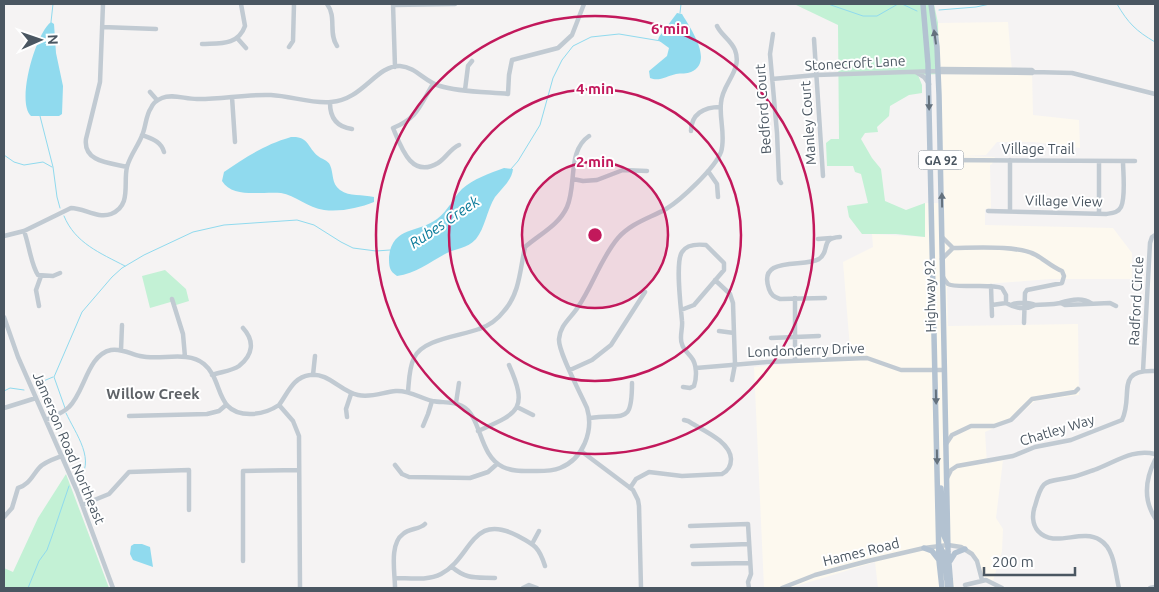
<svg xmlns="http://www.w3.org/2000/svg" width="1159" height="592" font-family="Ubuntu,sans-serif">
	<rect width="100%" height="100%" fill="#f5f3f3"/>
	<path fill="#fdf9ef" d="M1008,22L1012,72L1032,71L1033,115L1079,120L1080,148L1034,142H997L986,155L963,156L995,157L992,164L990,165L991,208L985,209V225L1113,228L1132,253V279H1050L947,287L948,326L1078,324L1079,395L1035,401L1013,420L985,432L987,464L1003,460L996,518L1003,529L1002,551L993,581L982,576L971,552L946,544L955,588H878L875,562L790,588H764L754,367L821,361H851L843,262L873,247L872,234L925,237V203H942L938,23Z"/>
	<path fill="#c3f1d5" d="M794,4H934L938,23L939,74L918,75L922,85V93L909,95L890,106L889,116L877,127L878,132L865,133L861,139L872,158L881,169L885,201L906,210L925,203V237L896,234H862L849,217L847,206L868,203L861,174L855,172L853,166H827L826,143L831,139H839L838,25Z
		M165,270L186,289L189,301L176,305L174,301L150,308L142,276Z
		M66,474L109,588H4V568L13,572L38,518Z"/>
	<path fill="#90daee" d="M677,13L682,14C689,26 715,62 691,72C687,74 681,73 676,74C667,76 659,82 650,78L649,71L667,56L669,48L658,40L659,37Z
		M51,22L54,24L56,53L63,86L62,114L59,116H31C16,103 35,34 51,22Z
		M291,137C309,136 307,147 318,156C321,159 328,160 330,165C334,174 331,183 340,190C350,197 362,194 374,197V202C359,208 341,212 324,210C308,208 295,195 281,193C263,191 233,199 222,181L224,172C246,157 264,145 291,137Z
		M504,168L513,169C512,180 502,188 495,197C487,210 485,228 476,239C467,249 456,248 445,254C430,262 415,274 397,276C389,271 389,266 389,257C392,226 419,233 437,219C448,211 453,198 462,189C473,179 490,173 504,168Z
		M134,544H142L150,547L153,567L133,560L130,554L131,546Z"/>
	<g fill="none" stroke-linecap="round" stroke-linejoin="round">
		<path stroke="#90daee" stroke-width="1" d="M828,4L863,16H877L898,4
			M902,4L917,11
			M1117,4C1128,23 1136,31 1155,42
			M939,10L976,7L990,4
			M680,13L681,4
			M51,22L53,4
			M40,116L53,167L57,197L60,208
			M4,155L14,162L24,165L43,162L52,167
			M511,169L518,161L540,125L553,78L562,60L573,46L591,37L619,34L661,41
			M64,216C75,243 100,253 125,266
			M38,385L41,382L53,377
			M4,391L10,388L24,390
			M65,408L54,377L82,312L112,277L122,268L144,255L193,232L224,225L297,220L314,225L341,242L353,248L376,251L390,250
			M66,413C75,433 98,462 77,481
			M28,588L39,561L47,550L52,536L69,486"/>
		<path stroke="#c1cad2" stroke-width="4.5" d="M103,4L100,82L86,139C83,162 110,163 127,167
			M327,4C337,17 328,33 337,46
			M393,4L395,67
			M393,5L455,4
			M102,27L156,29
			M773,34L770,54L777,133L779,180L781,183
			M238,39L246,48
			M814,39L823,176
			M202,44C219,43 238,46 245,26L241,4
			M289,47L293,41L294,4
			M938,71L941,72L1032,73L1034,72
			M916,72L924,77L929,84
			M772,79L816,75L938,71L941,69L1032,70L1034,72L1072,73L1155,94
			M433,84C420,105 418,118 393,128C401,147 411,179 438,163C446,158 450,149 459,145
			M465,90L468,66L472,61
			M150,92L157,100
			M232,97L235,142
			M330,103C330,118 337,127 352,129
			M691,131C691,114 704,107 720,107
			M142,135C152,139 161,141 164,152
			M941,160L1135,161
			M708,171L717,184L718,197
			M573,179L583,181L597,180L623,170L647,171
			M988,211L1106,214C1112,213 1118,213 1121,207C1126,197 1123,172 1123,161
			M1010,211V160
			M1099,214V161
			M24,231C29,244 31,265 38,275L53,276L60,273
			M4,236L24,231L71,208C84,208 98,219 111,214C132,206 123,183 127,167C130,155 139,145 143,133C146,125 146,115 151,108C153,103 157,100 162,98C173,93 187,100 199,99C223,99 247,94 271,95C291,96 312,104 331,102C363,100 376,65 400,66C416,67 425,82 440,86C459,92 488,92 508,94L509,75L512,60L558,48L572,35L584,4
			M942,237L953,248
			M818,239L831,238
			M953,248C974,248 1018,245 1036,255C1045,260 1052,267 1062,271L1064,276L1062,283L1027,290L1025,293L1024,323
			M942,259L953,248
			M943,277C944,279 946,282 948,284C955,289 989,283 1002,288L1006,295V303C1015,308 1026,310 1035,305C1043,304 1052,305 1060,303C1069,300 1082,297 1091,303
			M715,280L730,294L733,303L735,364L732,380
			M991,286L992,316
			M795,298V361
			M825,298L780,299C774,297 771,295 769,289C757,255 804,268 819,259C831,251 819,238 840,237
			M172,299L183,334L185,357
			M1061,303L1065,305L1110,303L1116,306
			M992,305L1006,303
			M1011,305C1016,302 1030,302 1035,305
			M39,306L36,290L41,276
			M681,310L694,305L724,270V263L706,245C697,244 687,244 682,252C675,262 681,308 682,321C683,328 679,338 682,344C683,349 688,353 691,357C697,364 697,377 694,386L690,388L683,387
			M4,317L18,357L77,491L113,588
			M719,331L734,333
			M771,338L819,336
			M121,350L122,325
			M696,368L767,362L867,358L901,370H944
			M570,370L592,360L611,345L645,292
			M1143,371L1150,243L1152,237L1155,235
			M212,375C220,372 232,371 239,366C253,355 255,341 243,328
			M313,375L315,356
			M408,392C409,381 409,368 414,358C422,339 461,336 479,329C488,326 498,319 504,311C520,293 520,269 525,247C540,234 559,225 567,207C577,184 567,151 589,136
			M456,403L459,383
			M279,405L293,421L299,436L300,588
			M517,407L533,415
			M4,408L36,398
			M129,416L207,414L219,411L226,405
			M347,417L346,409L351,394
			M590,418C624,413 632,426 632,383
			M46,420C54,416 63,413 69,407C85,392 87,355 111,350C121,348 131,354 140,356C160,361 187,350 204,364C224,380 214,414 250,414C260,414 270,411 279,405C288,393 293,377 310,375C328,372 341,392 358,395C372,398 383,392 396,391C409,390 420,398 432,401C442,403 453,401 462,406C482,416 478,455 503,467C512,471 520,471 529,471C540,471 550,472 560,468C583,459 594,431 587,408C581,394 558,352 559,339C560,325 571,318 578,307C593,285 601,258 618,238C631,223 650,218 666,209C681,200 715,168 721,152C726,136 719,119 721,103C722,83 743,71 735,50C731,40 721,35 717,26
			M423,426L428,414L432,401
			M478,431C518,413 529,410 509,365
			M946,444L952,435L971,426H994L1011,420L1032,399L1075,392L1078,389
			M581,451L633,490L638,500L639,506L641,588
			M1155,460C1145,480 1143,499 1155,518
			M395,465L402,474L409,477L470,478L488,472L497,464
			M947,478L951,470L957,466L1013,456L1035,447L1071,440L1122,420C1134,395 1114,369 1155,371
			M630,488L636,479L649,472L682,476L722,474C728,471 731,467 731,459C730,441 702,430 688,421L684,420
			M82,505L109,494L129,472L189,470V510
			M4,517L12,508L18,488C29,485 32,476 39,468C44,462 54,459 62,456
			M690,526L748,524L751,574L748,582L749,588
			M532,544L539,531
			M692,546L749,544
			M243,561V471L299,470
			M693,564L750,563
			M452,567C467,580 477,577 495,578
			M395,578C409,578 428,581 441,574C472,558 471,511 518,536C535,545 539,547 545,566
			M965,585L986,580L1002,588
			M395,588C395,573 389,544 403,534C409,528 419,530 425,524
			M523,588L529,585L537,588
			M782,588L815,575L868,561L924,548L948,545L961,547L972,554L977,561L982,580
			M1119,588C1115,573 1115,549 1100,540C1081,528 1054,549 1038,531C1032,524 1032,514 1035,506C1043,476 1046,483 1072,477C1079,476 1087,472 1094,470C1114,463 1133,448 1155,454
			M1150,588L1155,587"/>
		<path stroke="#b3c2d1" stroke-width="5.5" d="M923,4L928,64L939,561L942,588
			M931,4L937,47L939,95L948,552L951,588
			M941,488L944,536L948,545
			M939,545L943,552L948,588
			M924,548L932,551L939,560
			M950,561L955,553L965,549"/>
	</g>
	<defs><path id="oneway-solid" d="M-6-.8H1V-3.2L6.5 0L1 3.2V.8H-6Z" transform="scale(1.25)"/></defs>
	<g fill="#64717d">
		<use href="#oneway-solid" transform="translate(935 37) rotate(-98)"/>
		<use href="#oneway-solid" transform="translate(929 103) rotate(89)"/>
		<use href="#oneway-solid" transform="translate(942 200) rotate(-91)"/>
		<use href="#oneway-solid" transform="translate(936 397) rotate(89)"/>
		<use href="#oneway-solid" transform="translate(937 457) rotate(89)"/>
	</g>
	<circle cx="595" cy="235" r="73" fill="#c2185b" fill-opacity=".12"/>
	<g fill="none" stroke="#c2185b" stroke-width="2.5">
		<circle cx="595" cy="235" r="73"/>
		<circle cx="595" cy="235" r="146"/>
		<circle cx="595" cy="235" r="219"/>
	</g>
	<g text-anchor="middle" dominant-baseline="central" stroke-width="4" stroke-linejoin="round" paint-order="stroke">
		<rect fill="#fff" stroke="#808990" stroke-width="1" x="918.5" y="150.5" width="45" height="19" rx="4"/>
		<g font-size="12" font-weight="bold" fill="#4a5661">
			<text x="941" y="160">GA 92</text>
		</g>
		<g font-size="14" fill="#4a5661" stroke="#fff">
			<text transform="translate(855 63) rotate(-3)">Stonecroft Lane</text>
			<text transform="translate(763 109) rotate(-94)">Bedford Court</text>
			<text transform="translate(808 123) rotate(-94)">Manley Court</text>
			<text x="1038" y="149">Village Trail</text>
			<text transform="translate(1064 201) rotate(1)">Village View</text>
			<text transform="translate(930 296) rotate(-91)">Highway 92</text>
			<text transform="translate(1136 301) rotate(-87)">Radford Circle</text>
			<text transform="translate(806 350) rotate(-2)">Londonderry Drive</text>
			<text transform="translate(1057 430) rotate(-17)">Chatley Way</text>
			<text transform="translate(69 448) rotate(67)">Jamerson Road Northeast</text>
			<text transform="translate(861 552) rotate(-14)">Hames Road</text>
		</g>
		<g font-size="15" font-style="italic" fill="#0c7c9b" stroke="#fff">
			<text transform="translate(444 222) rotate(-34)">Rubes Creek</text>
		</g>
		<g font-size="15" font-weight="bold" fill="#5f6368" stroke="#fff">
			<text x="153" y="393">Willow Creek</text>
		</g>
	</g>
	<circle cx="595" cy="235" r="8" fill="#c2185b" stroke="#fff" stroke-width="2.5"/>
	<g font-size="15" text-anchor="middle" font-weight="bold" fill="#c2185b" stroke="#fff" stroke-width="4" stroke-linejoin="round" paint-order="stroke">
		<text x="670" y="34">6 min</text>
		<text x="595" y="94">4 min</text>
		<text x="595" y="167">2 min</text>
	</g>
	<rect width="1159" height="592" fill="none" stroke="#4a5661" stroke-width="10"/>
	<g transform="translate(40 40) rotate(88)" stroke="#ffffff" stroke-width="4" paint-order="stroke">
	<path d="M0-4L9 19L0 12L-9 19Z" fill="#4a5661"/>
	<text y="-8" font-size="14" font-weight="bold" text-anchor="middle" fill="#4a5661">N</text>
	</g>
	<path d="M984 567v8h91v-8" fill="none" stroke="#4a5661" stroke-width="2.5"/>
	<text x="992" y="567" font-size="15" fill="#4a5661" stroke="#ffffff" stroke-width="4" paint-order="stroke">200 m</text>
</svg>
